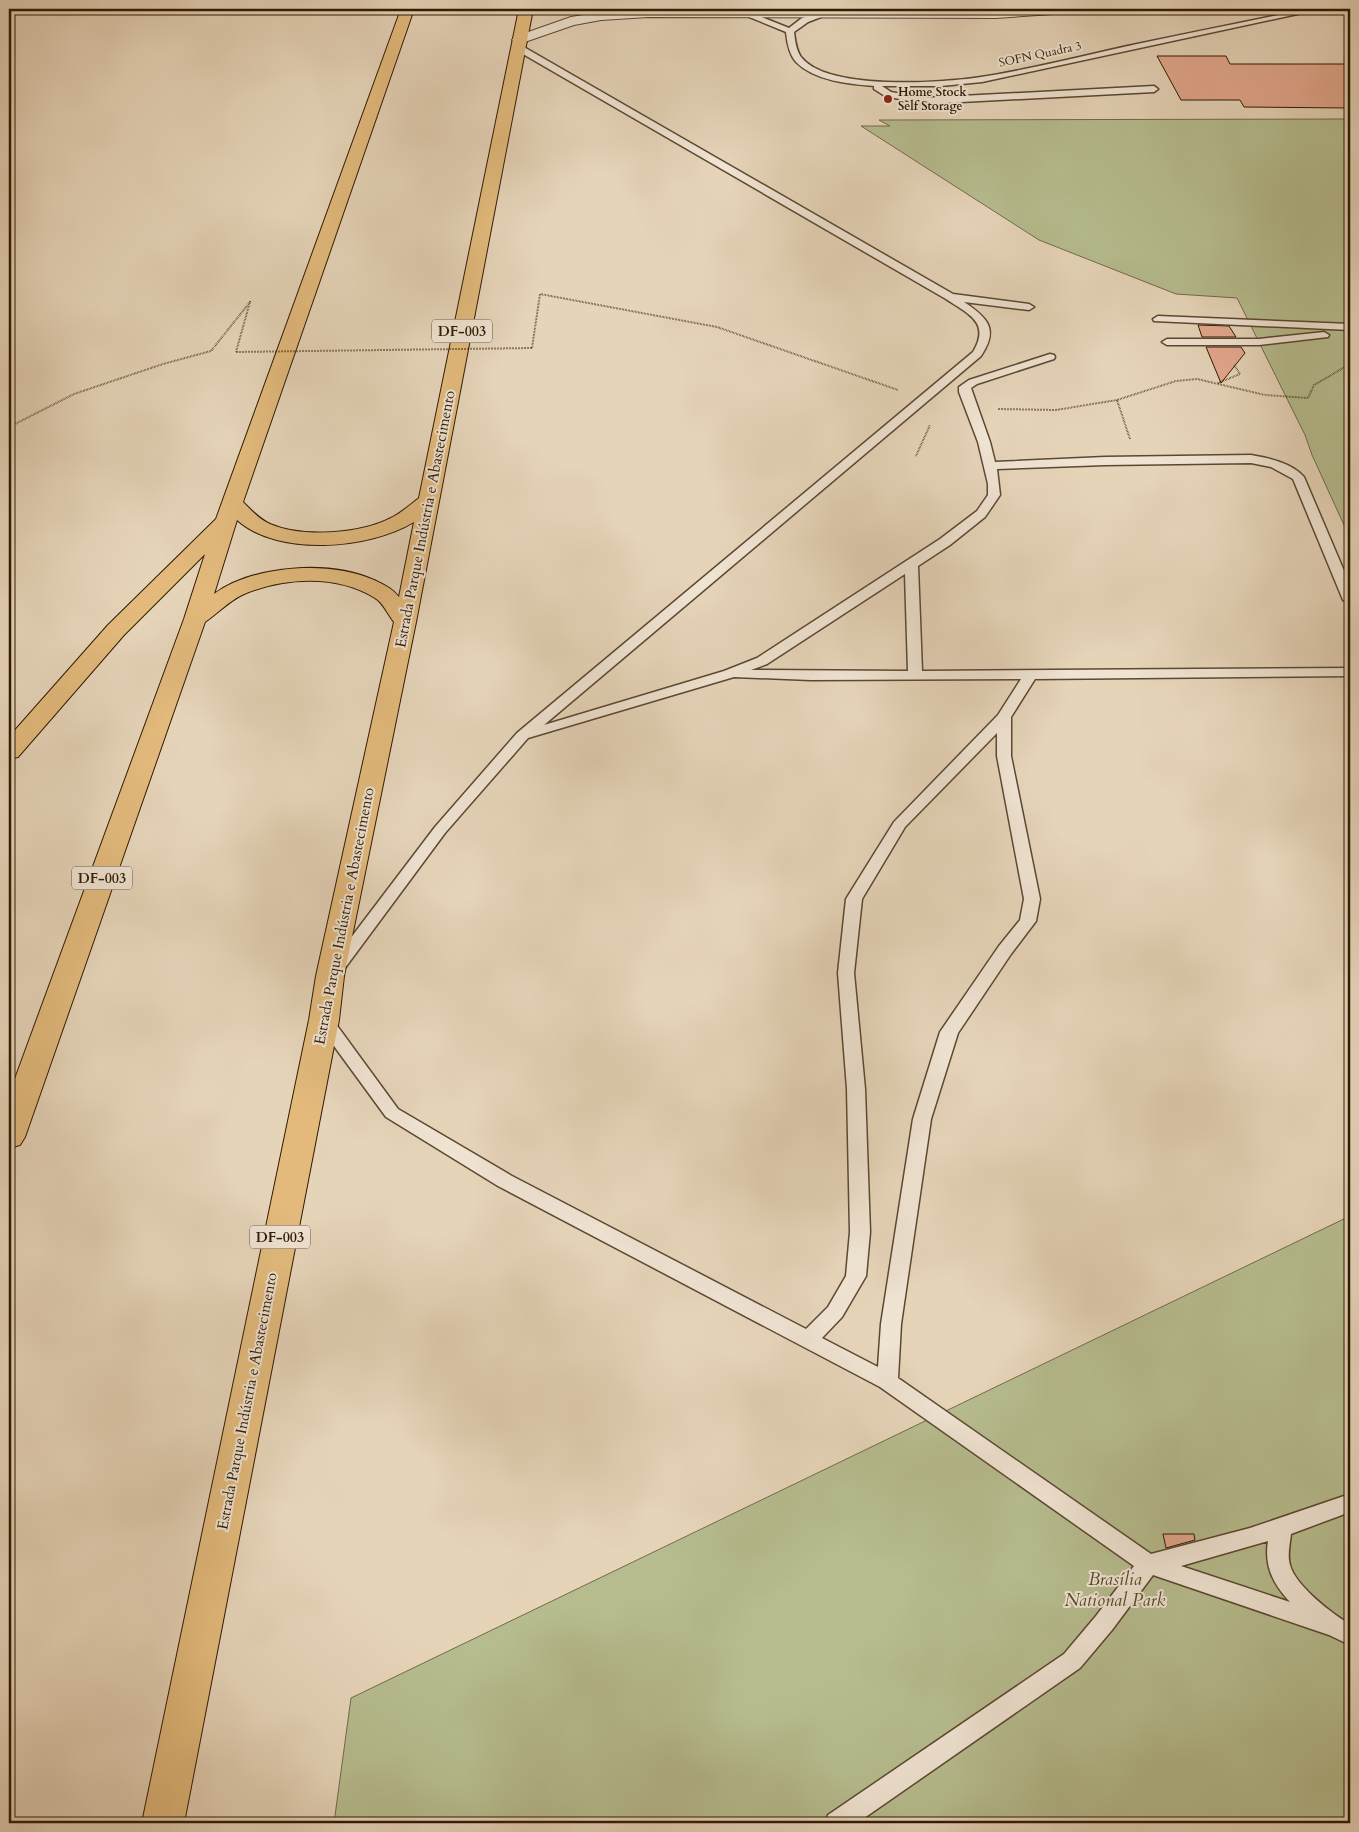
<svg xmlns="http://www.w3.org/2000/svg" width="1359" height="1832" font-family="Cardo,serif">
	<rect width="100%" height="100%" fill="#e6d4b9"/>
	<filter id="stains"><feTurbulence type="fractalNoise" baseFrequency=".004" numOctaves="4"/><feColorMatrix values="0 0 0 0 .2 0 0 0 0 .09 0 0 0 0 .02 0 0 0 .5 -.17"/></filter>
	<radialGradient id="worn" r=".72"><stop offset=".6" stop-color="#630" stop-opacity="0"/><stop offset="1" stop-color="#630" stop-opacity=".3"/></radialGradient>
	<path fill="#b6bc8e" stroke="#726b49" d="M1350,119V538L1312,455L1305,435L1237,298L1176,294L1039,240L861,126H890L879,120Z
		M1350,1216V1823H334L351,1698Z"/>
	<path fill="#e3a88e" stroke="#2e1a04" d="M1157,56H1226L1230,64H1350V108L1244,107L1240,100H1181Z
		M1198,325L1229,326L1236,337H1202Z
		M1206,347H1241L1245,353L1221,383Z
		M1163,1534H1194L1195,1540L1166,1548Z"/>
	<g fill="none" stroke-linecap="round" stroke-linejoin="round">
		<defs>
			<path id="service" d="M1307,9H1321L982,82L941,86H882L891,92L923,98L1154,86L1158,89L1154,92L923,104L885,96L874,89V86C849,84 815,81 796,62C789,54 787,42 786,32L742,14L749,12L789,28L802,18L821,13V17L808,22L794,32C795,40 796,50 801,57C827,91 942,83 981,77C1033,69 1085,55 1137,44C1193,32 1250,21 1307,9Z
				M516,46H522L953,294L1029,304L1034,307L1029,310L964,302C988,318 999,329 981,356L544,725L724,671L757,658L940,539L977,511L988,495V484L978,442L959,392V387L969,380L1050,354L1054,355L1055,357L1054,359L977,384L971,388L990,442L995,462L1105,457L1251,455C1269,458 1292,463 1304,477L1350,585V604L1343,600L1293,479L1271,467L1251,463L1105,465L997,469L1000,495L985,517L950,545L918,566L922,671L1350,668V676L1035,679L1011,717V756L1040,899L1036,921L1011,954L958,1033L931,1119L901,1324L898,1378L1151,1554L1250,1528L1350,1494V1512L1291,1534C1290,1544 1287,1555 1290,1565C1295,1585 1333,1615 1350,1624V1645L1329,1635L1153,1575L1112,1630L1080,1668L857,1823H825L828,1815L1064,1654L1096,1616L1134,1566L880,1387L498,1186L386,1117L315,1020L318,1016L324,1014L330,1016L398,1109L512,1176L806,1329L828,1307L846,1276L850,1232L847,1089L838,973L846,899L894,822L998,715L1021,679L811,680L734,677L528,738L445,833L342,972L336,973L330,972L328,968L435,827L517,733L973,352C991,322 968,314 946,299L516,50ZM905,574L908,671L751,670L767,664ZM997,733V756L1024,899L1020,920L999,946L940,1032L913,1119L881,1324L878,1367L822,1338L842,1317L866,1276L870,1232L865,1089L854,973L862,899L905,827ZM1268,1541C1264,1566 1273,1584 1290,1602L1181,1566Z
				M1158,316L1350,324V330L1154,321L1153,319Z
				M1324,332L1329,335L1328,337L1259,345H1167L1162,342L1167,339H1259Z"/>
			<path id="tertiary" d="M648,9H1074L1067,13L996,18L648,17L601,20L574,25L519,44L512,40L514,37L571,17L601,12Z"/>
			<path id="trunk" d="M401,9H414L243,502C251,510 259,519 270,524C302,538 360,534 391,518C401,513 410,505 419,498L519,9H533L416,622L344,976L339,1020L184,1823H142L309,1020L316,976L394,622C388,615 383,602 375,598C337,574 283,577 242,595C229,601 217,614 205,622L25,1137L20,1145L9,1148V1095L184,619L205,554L124,635L18,757L9,759V737L108,625L216,519ZM237,520C278,557 370,549 414,522L399,597C392,588 384,585 374,580C329,560 254,565 214,594Z"/>
		</defs>
		<use href="#service" stroke="#5c4831" stroke-width="3"/>
		<use href="#tertiary" stroke="#5c4831" stroke-width="2"/>
		<use href="#trunk" stroke="#2e1a04" stroke-width="2"/>
		<path stroke="#2e1a04" stroke-width="2" stroke-dasharray="0.5 1" stroke-linecap="butt" d="M532,348L540,294L717,327L898,390
			M1218,383L1240,374L1234,365
			M1117,400L1130,439
			M998,409L1056,410L1117,400L1176,381L1197,379L1265,395L1308,398L1314,385L1350,364
			M9,427L74,394L163,364L211,351L250,302L236,352
			M916,456L930,425"/>
		<use href="#service" fill="#efe3d2" fill-rule="evenodd"/>
		<use href="#tertiary" fill="#efe3d2" fill-rule="evenodd"/>
		<use href="#trunk" fill="#e3ba7c" fill-rule="evenodd"/>
		<path stroke="#2e1a04" stroke-width="2" stroke-dasharray="0.5 1" stroke-linecap="butt" d="M236,352L532,348"/>
	</g>
	<circle fill="#8f2418" stroke="#efe3d2" stroke-width="2" cx="888" cy="99" r="5"/>
	<g text-anchor="middle" dominant-baseline="central" stroke-width="4" stroke-linejoin="round" paint-order="stroke">
		<g font-size="12" fill="#2e1a04" stroke="#efe3d2">
			<text transform="translate(1040 54) rotate(-12)">SOFN Quadra 3</text>
		</g>
		<g font-size="12" font-weight="bold" fill="#2e1a04" stroke="#efe3d2" text-anchor="start">
			<text x="898" y="92">Home Stock<tspan x="898" dy="14">Self Storage</tspan></text>
		</g>
		<g fill="#efe3d2" stroke="#685642" stroke-width="1">
			<rect x="432" y="319.5" width="60" height="23" rx="4"/>
			<rect x="72" y="866.5" width="60" height="23" rx="4"/>
			<rect x="250" y="1225.5" width="60" height="23" rx="4"/>
		</g>
		<g font-size="14" font-weight="bold" fill="#2e1a04">
			<text x="462" y="331">DF-003</text>
			<text x="102" y="878">DF-003</text>
			<text x="280" y="1237">DF-003</text>
		</g>
		<g font-size="15" fill="#2e1a04" stroke="#efe3d2">
			<text transform="translate(425 519) rotate(-79)">Estrada Parque Indústria e Abastecimento</text>
			<text transform="translate(344 916) rotate(-79)">Estrada Parque Indústria e Abastecimento</text>
			<text transform="translate(247 1401) rotate(-79)">Estrada Parque Indústria e Abastecimento</text>
		</g>
		<g font-size="18" font-style="italic" fill="#574b2d" stroke="#efe3d2">
			<text x="1115" y="1579">Brasília<tspan x="1115" dy="21">National Park</tspan></text>
		</g>
	</g>
	<rect width="1359" height="1832" fill="none" stroke="#e6d4b9" stroke-width="30"/>
	<rect x="10" y="10" width="1339" height="1812" fill="none" stroke="#2e1a04" stroke-width="2.5"/>
	<rect x="15" y="15" width="1329" height="1802" fill="none" stroke="#2e1a04"/>
	<rect width="100%" height="100%" filter="url(#stains)"/>
	<rect width="100%" height="100%" fill="url(#worn)"/>
</svg>
